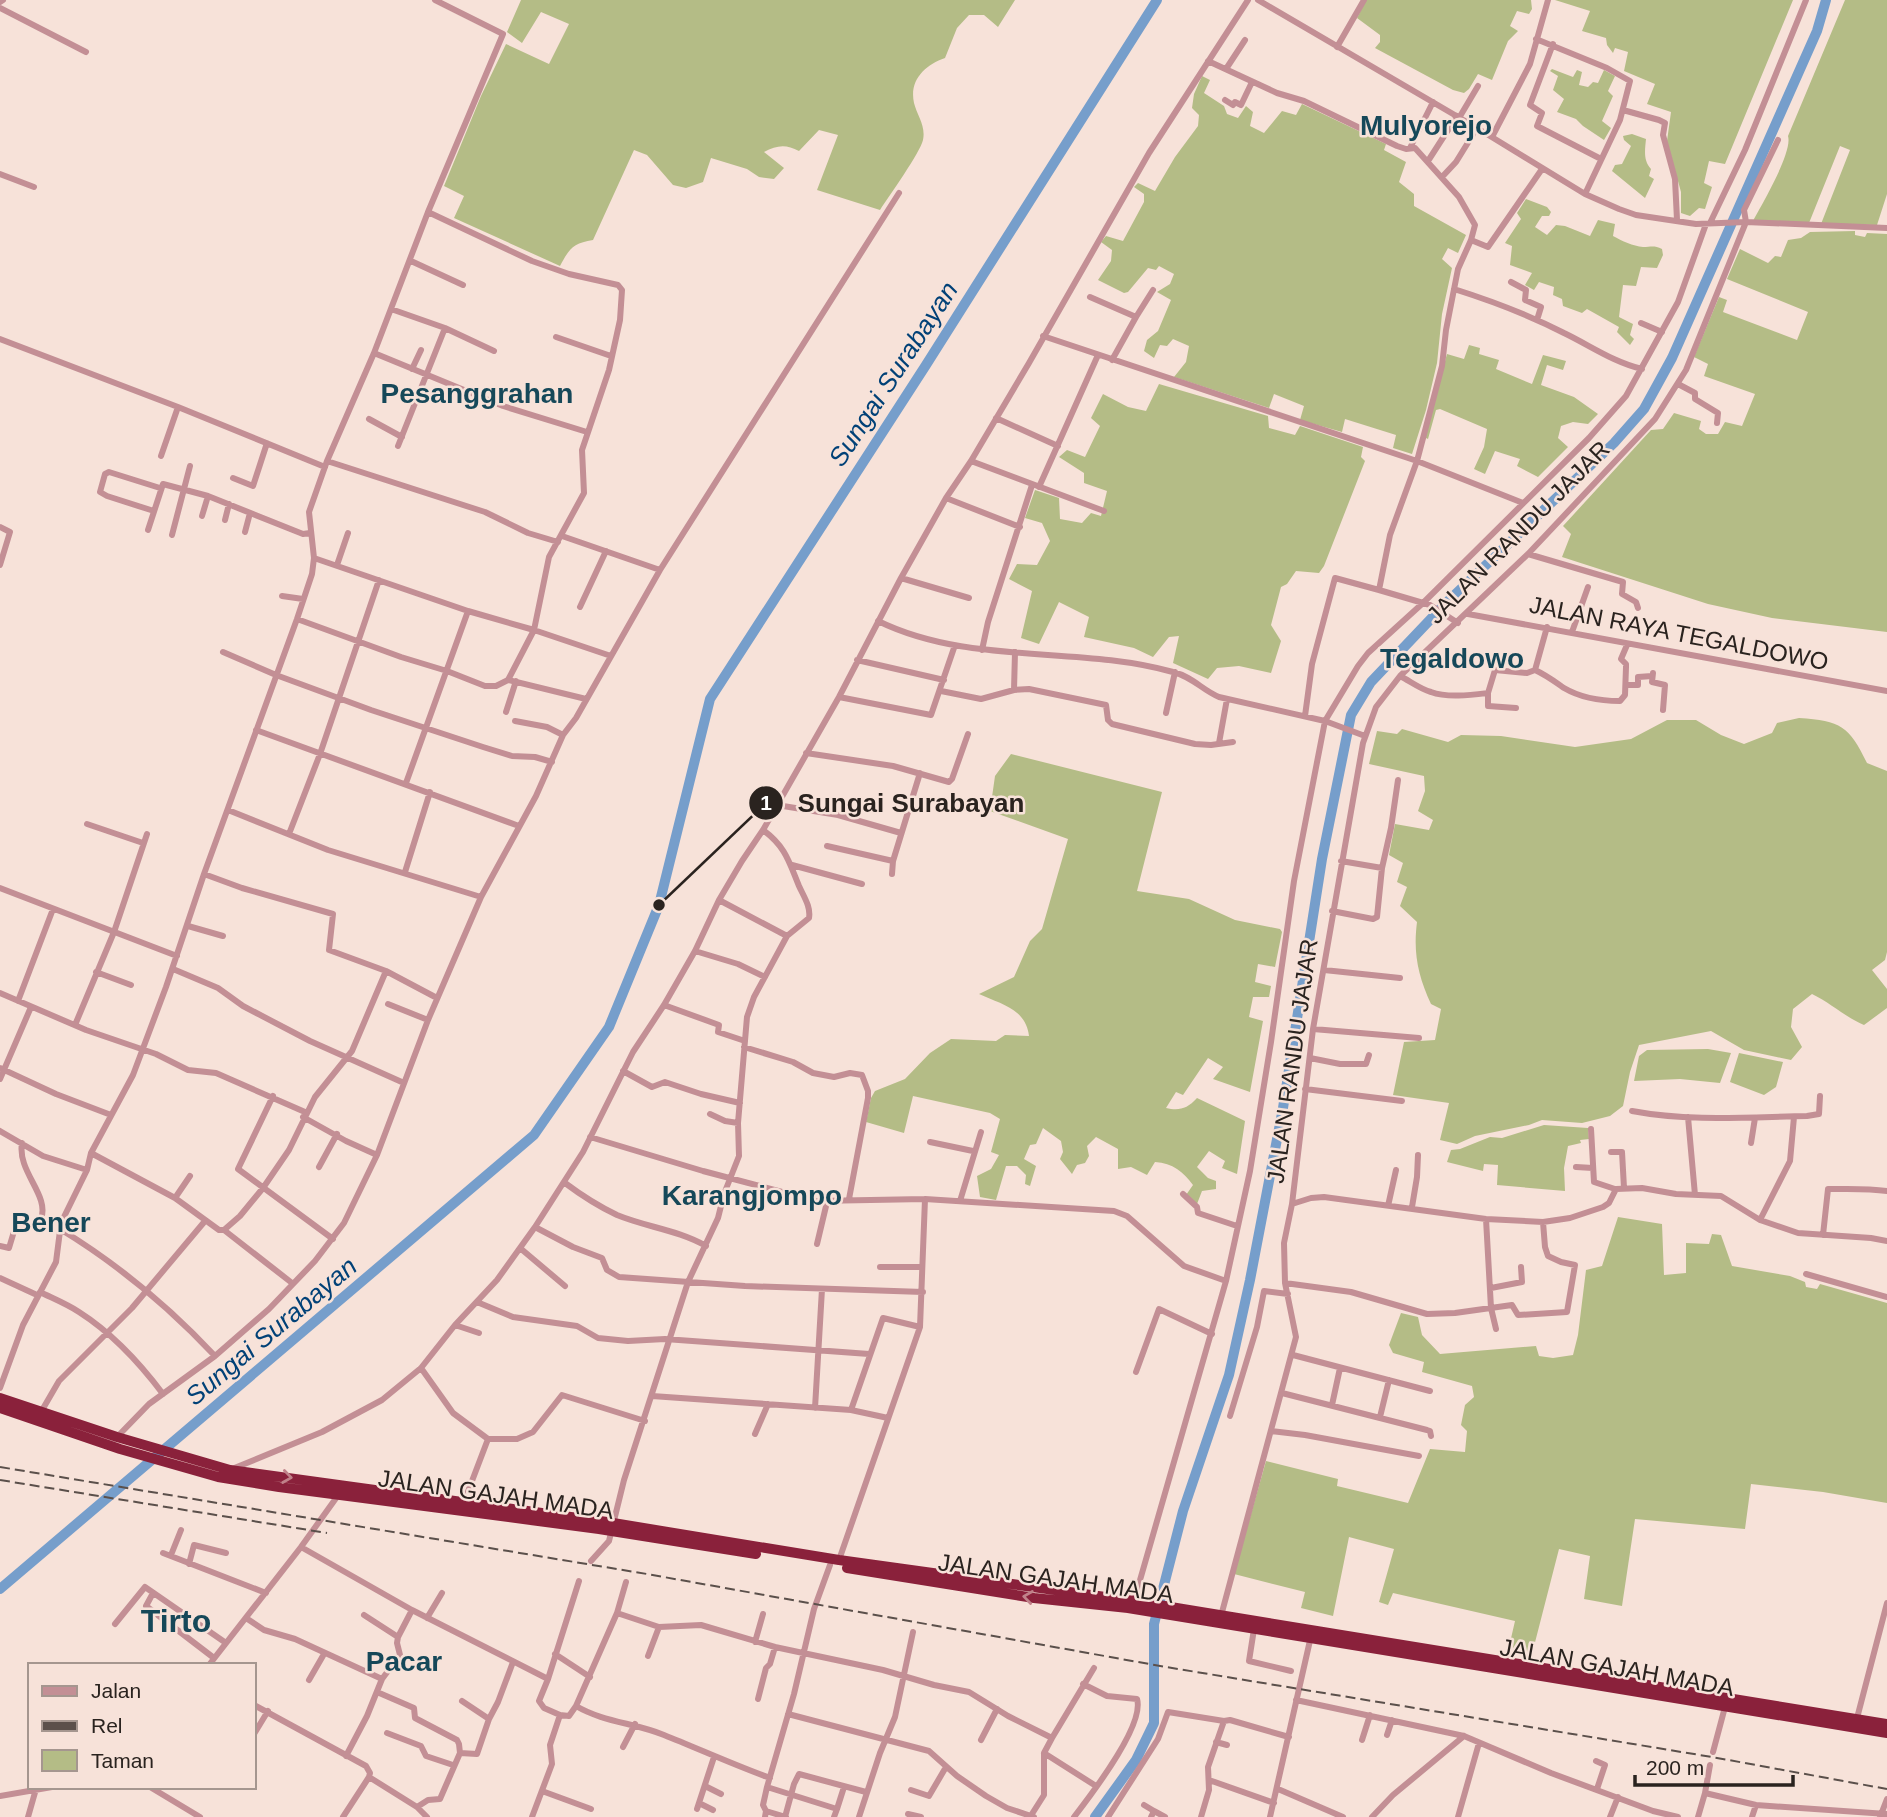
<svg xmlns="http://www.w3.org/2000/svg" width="1887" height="1817" font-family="Arial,sans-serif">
	<rect width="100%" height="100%" fill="#f7e2d9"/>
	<path fill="#b4bc86" d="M521,0H1015L998,27L984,15H969L957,28L945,58C925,65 909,80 914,103C917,115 926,126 923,140C920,153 889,196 880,210L817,190L838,135L819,130L799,151C786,144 777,145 764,152L784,168L774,179L759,177L747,169L711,158L703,182L686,188L673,185L647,155L634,150L593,240C573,243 569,249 560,266L454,218L464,196L444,186L481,96L506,44L549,64L569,24L541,12L522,43L507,32Z
		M1366,0H1531L1532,9L1529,14L1517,11L1510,26L1518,31L1508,41L1492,80L1478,74L1469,89L1464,93L1453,90L1375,48L1380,42V35L1357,18Z
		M1555,0H1793L1725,164L1709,161L1704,183L1712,187L1705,209L1699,208L1690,216L1681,213V192L1667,141L1671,112L1647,104L1655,84L1624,71L1628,52L1615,48L1613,53L1607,45L1606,38L1582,31L1590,11Z
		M1845,0H1887V194L1877,225L1821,224L1850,150L1840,146L1809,223L1753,221C1762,204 1793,152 1788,136Z
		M1552,69L1573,77L1577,70L1582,72L1579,85L1588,87L1593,82L1598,83L1604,70L1615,76L1608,91L1613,96L1602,121L1611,128L1604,140L1583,126L1576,119L1557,112L1564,99L1553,90L1558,76L1550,71Z
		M1202,76L1210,80L1204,93L1224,106L1227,114L1238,118L1246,106L1253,112L1250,126L1264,133L1282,111L1296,115L1302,104L1386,144L1384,150L1406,162L1399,182L1414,194V206L1466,235L1458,253L1448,248L1442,259L1452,268L1442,314L1437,363L1426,410L1412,454L1393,448L1396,435L1345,419L1342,432L1300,420L1304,406L1274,394L1269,408L1174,377L1186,362L1189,346L1173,339L1167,346L1160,345L1154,358L1144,351L1147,340L1158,331L1171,300L1157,292L1170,284L1174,274L1159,266L1156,270L1148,268L1128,292L1124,293L1098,280L1111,261L1112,250L1101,242L1106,236L1123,241L1144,202V194L1134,187L1138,183L1155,191L1175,157L1198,126L1199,115L1192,108L1194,94Z
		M1632,134L1646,139C1645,150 1643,160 1651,169L1649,176L1654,179L1645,198L1612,171L1615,165L1622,164L1631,146L1624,140L1623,136Z
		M1526,199L1547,207L1551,212L1549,216H1542L1535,227L1547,235L1556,225L1565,226L1590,236L1598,220L1615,224L1613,236C1622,241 1633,246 1643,247C1651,247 1654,245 1662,249L1663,255L1657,268L1641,267L1636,286L1623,285L1619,317L1633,324L1630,335L1634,339L1630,345L1617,332L1619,327L1587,309L1582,313L1563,306L1562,299L1553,295L1554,287L1539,282L1534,290L1525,285L1532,273L1510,265L1512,246L1505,243L1521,219L1517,213Z
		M1855,231V235L1865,237L1867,233L1887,234V632L1772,618L1708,604L1562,557L1571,534L1563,526L1651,430L1663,429L1674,413L1701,421L1699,429L1706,434H1718L1725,422L1742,426L1755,394L1704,376L1708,364L1694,357L1719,297L1727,300L1723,312L1797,340L1808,312L1727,279L1740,249L1768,263L1775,256L1781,257L1788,240L1801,238L1810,232Z
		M1469,345L1480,348L1479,354L1499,360L1496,369L1532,384L1543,355L1566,361L1563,370L1547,365L1541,385L1574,397L1598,414L1588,424L1573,422L1561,426L1558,438L1568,447L1538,477L1517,466L1520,459L1495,451L1485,474L1474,469L1484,447L1487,429L1440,409L1436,410L1428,439L1424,437L1447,354L1464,359Z
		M1159,384L1268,416L1269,428L1295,435L1300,426L1363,447L1361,457L1365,461L1324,566L1319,573L1296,571L1287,584L1281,587L1271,625L1281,641L1271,673L1239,666L1217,668L1208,679L1173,663L1179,636L1169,637L1153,657L1134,648L1084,637L1089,617L1059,602L1039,644L1021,638L1032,591L1009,579L1017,564L1037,565L1050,541L1042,523L1025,518L1035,490L1059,498L1060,519L1082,523L1091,513L1101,516L1107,491L1084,483V473L1059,457L1067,450L1085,457L1100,426L1091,418L1103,394L1128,407L1146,411Z
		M1799,718C1841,721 1849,726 1867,763L1887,771V952L1885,960L1872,970L1887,989V1008L1864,1025C1845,1017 1831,1003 1812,994L1793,1009L1791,1027L1802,1047L1791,1060L1744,1050L1711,1031L1639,1045L1630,1072L1623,1106L1610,1116L1582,1123L1542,1120L1529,1125L1475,1136L1457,1144L1440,1140L1449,1103L1393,1095L1404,1042L1435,1040L1441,1009L1431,1004C1418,976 1413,953 1417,922L1400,906L1407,887L1397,882L1403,863L1389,855L1395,824L1429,830L1433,820L1418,811L1425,791L1424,776L1369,764L1377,731L1397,734L1402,729L1448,742L1461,735L1501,736L1575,747L1631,739L1667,720H1696L1721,735L1744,744L1772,733L1777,723Z
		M1011,754L1162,792L1137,891L1189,899L1235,920L1280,929L1282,932L1275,967L1258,964L1255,982L1271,986L1269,997H1253L1249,1017L1263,1021L1250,1092L1213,1079L1223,1067L1208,1058L1183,1095L1176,1092L1166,1108C1179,1111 1187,1109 1197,1098L1245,1121L1237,1174L1222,1168L1225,1161L1209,1151L1197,1167L1208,1178L1216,1181V1189L1202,1191L1197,1204L1186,1195L1193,1185C1183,1172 1173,1163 1155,1162L1147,1175L1131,1167L1118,1169V1149L1096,1137L1087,1146L1089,1156L1085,1163L1077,1165L1072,1174L1060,1159L1063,1152L1061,1141L1043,1128L1036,1144L1030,1145L1024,1159L1036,1166L1030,1186L1025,1184L1026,1175L1017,1166H1006L996,1200L980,1197L977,1176L991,1169L999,1155L991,1152L1000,1119L990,1113L913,1096L904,1133L866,1122L871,1098L875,1091L905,1079L930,1053L951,1039L996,1041L1005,1035L1029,1036C1026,1009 1001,1004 979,994L1014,977L1030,941L1042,929L1068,839L990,811L995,776Z
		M1708,1049L1731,1053L1720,1083L1680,1079L1634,1081L1639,1056L1647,1050Z
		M1739,1053L1783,1062L1776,1087L1764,1095L1730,1082Z
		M1544,1125L1588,1128L1589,1139L1580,1140L1581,1143L1568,1146L1564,1168L1565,1191L1497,1185L1498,1165L1484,1164L1483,1171L1447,1162L1451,1150L1460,1149L1490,1137L1502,1138Z
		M1618,1217L1662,1224L1664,1275L1686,1273V1243L1709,1244L1712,1234L1721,1235L1732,1266L1790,1276L1805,1282L1806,1287L1817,1289L1820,1284L1887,1303V1503L1823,1492L1751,1484L1745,1529L1635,1519L1622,1606L1584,1599L1590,1556L1559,1549L1532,1654L1509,1647L1515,1621L1393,1593L1388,1605L1379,1602L1394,1549L1349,1537L1333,1616L1301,1608L1305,1592L1234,1574L1266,1461L1338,1479L1337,1486L1408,1503L1430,1449L1465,1452L1467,1431L1461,1425L1465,1405L1474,1397L1472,1386L1422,1372L1424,1362L1393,1353L1389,1345L1401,1313L1418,1317L1422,1335L1440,1354L1536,1346L1539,1356L1553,1358L1573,1355L1578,1335L1586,1270L1602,1266Z"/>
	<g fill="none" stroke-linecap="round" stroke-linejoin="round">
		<path stroke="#769ecb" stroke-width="10" d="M0,1589L534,1135L609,1027L659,905L710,699L926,365L1157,0
			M1095,1817L1136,1760L1154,1723V1624L1183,1511L1229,1375L1250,1280L1283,1108L1322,859L1351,715L1371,682L1446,603L1614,443L1644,409L1672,358L1817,31L1826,0"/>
		<path stroke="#c38f95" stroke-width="6" d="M1258,0L1477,128L1585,194L1619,209L1636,215L1696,224L1746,222L1887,228
			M0,2L3,0
			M0,8L86,52
			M1536,39L1607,68L1630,81L1620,120L1585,194
			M1553,44L1530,105L1542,113L1537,126L1601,159
			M1337,47L1364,0
			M1208,61L1277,93L1304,101L1397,146L1406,149L1415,148L1459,197L1475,225L1471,240L1458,269L1446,330L1442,366L1417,461L1390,535L1379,590L1430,605L1458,623
			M1226,69L1245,40
			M1225,100L1233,105L1235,102L1241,105L1252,82
			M1623,110L1659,120L1665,123L1663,135L1675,179L1677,220
			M1459,118L1478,86
			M1492,137L1530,64L1548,0
			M1410,148L1433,102
			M1428,161L1457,116
			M0,174L34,187
			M1442,177L1456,162L1477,128
			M428,212L532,261L569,274L618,285L622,290L620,320L609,370L582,450L584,493L549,557L534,630L508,680
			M1746,222L1744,210L1778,140
			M1710,223L1745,150L1806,0
			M1471,240L1488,247L1542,169
			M411,261L463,285
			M1511,282L1526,290L1525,300L1541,307L1537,320
			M1454,289C1492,301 1529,315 1564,333C1591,346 1613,362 1642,369
			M1090,297L1136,317L1112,360
			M391,309L445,328L494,351
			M1136,317L1153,290
			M1641,323L1662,332
			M1043,336L1417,461L1523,503
			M556,337L611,356
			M0,339L178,407L325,467
			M374,353L503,406L587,432
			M412,369L421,350
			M1678,384L1695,393V399L1718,413L1717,423
			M996,418L1058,446
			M369,419L402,437
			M398,446L445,328
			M161,456L178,407
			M327,461L485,512L528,533L558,542
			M971,461L1104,511
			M233,478L253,486L267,443
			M1039,487L1098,355
			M946,498L1020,527
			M154,511L107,496L100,492L105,474L109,472L160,488
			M202,516L208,496
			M225,520L229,504
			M0,527L10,532L0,565
			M148,530L163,484L208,496L303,534L310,533
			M245,532L250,513
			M172,535L190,466
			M562,536L660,570
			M1528,554L1623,582L1622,594L1636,602L1638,608
			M314,558L468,611L534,630L611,656
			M337,565L348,533
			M901,578L969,598
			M282,596L303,599
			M580,607L606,551
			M1468,614L1887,691
			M297,619L401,657L447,671L485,686H496L508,680L586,699
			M878,621C970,666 1077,645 1173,672C1193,677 1202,690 1219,697L1325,721L1365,736
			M1572,632L1588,587
			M982,650L988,622L1032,485
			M223,652L276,675L371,710L483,747L512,756L535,757L552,762
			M857,660L944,680
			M1535,670L1547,627
			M1653,673L1652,682L1665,685L1663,710
			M1400,676C1410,681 1420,689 1431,692C1447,698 1471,695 1488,693L1495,670L1527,673L1535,670C1546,675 1554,681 1564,688C1581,698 1601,701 1620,701L1625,695L1626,667V664L1621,659L1627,645
			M1626,685H1638V677L1652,676
			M1014,690L1015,652
			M941,691L981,699L1014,690L1029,689L1106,705L1108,720L1112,724L1195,744L1211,745L1233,742
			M1488,693V706L1516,708
			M839,697L931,715L955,645
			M506,712L516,681
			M1166,713L1175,672
			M1305,716L1312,664L1335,578L1379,590
			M515,721L547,727L563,735
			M256,730L519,826
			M1219,743L1227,699
			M806,753L893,766L949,782L952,779L968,734
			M406,783L468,611
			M777,805L838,815L901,833
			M228,810L328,850L481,897
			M87,824L143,843
			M289,834L320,754L379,580
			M827,846L893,861
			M1341,861L1382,868
			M792,865L862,884
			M405,872L430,792
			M204,874L242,888L333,914L329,950L386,971L437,998
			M892,874L893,861L920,773
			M0,888L177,956
			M719,900L787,936
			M1332,911L1373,919L1377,917L1382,868L1391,828L1398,780
			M188,926L223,936
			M695,951L738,964L765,977
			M173,969L218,988L243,1006L310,1041L404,1083
			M1324,970L1400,978
			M96,972L131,985
			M0,993L86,1030L156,1054L188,1070L216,1073L305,1112
			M18,1001L53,909
			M388,1004L428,1020
			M664,1005L719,1025L718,1032L745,1041
			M75,1025L114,932L147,834
			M1313,1029L1419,1038
			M744,1047L793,1062L813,1073L834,1077L850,1073L862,1075L868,1091V1098L849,1199
			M1310,1058L1340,1064H1366L1369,1055
			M0,1068L56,1094L111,1115
			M623,1071L652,1087L665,1082L701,1094L740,1103
			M0,1079L31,1007
			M1305,1089L1402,1101
			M273,1096L238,1169L333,1239
			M1632,1111C1690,1122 1749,1117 1807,1116L1819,1114L1820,1096
			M710,1114L725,1121L738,1123
			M303,1117L346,1141L377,1155
			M1688,1117L1695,1195
			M1591,1129L1594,1182L1615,1189
			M0,1131L43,1156L87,1170
			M590,1137L703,1171L816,1201L925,1199L1114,1211L1127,1216L1184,1266L1226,1281
			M930,1142L973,1151
			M22,1143C17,1172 50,1195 41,1219
			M1751,1143L1755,1118
			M1611,1152H1622L1624,1188
			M91,1153L175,1198L219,1230H224L240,1216L263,1188L289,1150L315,1097L352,1051L386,971
			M319,1167L337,1134
			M1576,1167L1593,1168
			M565,1183C581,1195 598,1206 617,1215C646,1227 678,1230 706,1246
			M1183,1194L1197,1207L1198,1213L1237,1226
			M175,1198L190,1176
			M960,1201L981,1132
			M1292,1204L1311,1198L1324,1197L1486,1219L1543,1222L1570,1218L1603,1207L1609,1203L1616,1189L1642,1188L1676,1194L1721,1196L1760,1220L1798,1233L1871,1238L1887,1241
			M1388,1206L1396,1170
			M1412,1207L1417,1177L1418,1155
			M1486,1219L1491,1308L1496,1329
			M1760,1220L1790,1161L1794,1117
			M535,1227L573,1247L602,1258L607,1270L619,1277L745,1286L923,1292
			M60,1229C116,1263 170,1308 215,1356
			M224,1230L292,1283
			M1823,1235L1828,1189C1848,1189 1867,1188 1887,1191
			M817,1244L827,1202
			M0,1246L9,1248L15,1228
			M520,1248L565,1286
			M880,1267H921
			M1806,1274L1887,1297
			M0,1278L37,1295
			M1285,1283L1351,1292L1427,1314L1455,1313L1512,1305L1518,1315L1567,1312L1575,1265L1561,1262L1548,1256L1545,1247L1543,1222
			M1491,1288L1522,1282L1521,1267
			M40,1292C52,1298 67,1304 79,1312C112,1333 139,1362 163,1394
			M477,1302L513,1317L577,1326L598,1338L628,1341L665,1339L869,1354
			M455,1325L479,1333
			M1293,1355L1430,1391
			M421,1368L453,1413L488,1439L464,1502
			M1136,1372L1159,1309L1212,1334
			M0,1388L23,1325L56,1262L61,1223L87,1170L91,1153L133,1075L166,987L204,874L297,619L312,574L314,558L309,512L327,461L374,353L428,212L503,34L435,0
			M1282,1393L1427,1430L1430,1431L1431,1436
			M652,1396L851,1410L888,1418
			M1332,1405L1340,1368
			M815,1408L822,1289
			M851,1410L883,1318L920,1327
			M41,1412L59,1381L132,1308L205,1221
			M1230,1416L1257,1327L1264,1291L1288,1294
			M1380,1417L1389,1380
			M1271,1431L1305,1435L1419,1456
			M755,1434L768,1404
			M117,1437L149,1404L215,1356L269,1309L315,1261L344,1223L377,1155L428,1020L481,897L536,796L563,735L576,718L660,570L899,193
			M488,1439H517L533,1432L562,1395L645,1421
			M232,1469L322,1432L382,1400L421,1368L455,1325L497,1280L535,1227L583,1152L633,1052L664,1005L695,951L719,900L742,861L763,830L839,697L901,578L946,498L971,461L1029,363L1149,153L1248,0
			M301,1547L412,1610L548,1679L539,1701L544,1708L560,1715L550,1745L552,1764L532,1817
			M163,1553L266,1593
			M171,1555L181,1530
			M839,1560L920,1327L925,1199
			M591,1561L609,1541L624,1480L688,1282L718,1218L724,1194L739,1156L738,1123L747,1017L754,997L787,936L809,918C811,907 804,897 799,886C789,862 786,847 763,830
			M189,1564L194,1545L226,1553
			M153,1593L146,1606L214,1658
			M1134,1601L1226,1281L1250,1171L1271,1042L1294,881L1325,721L1358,666L1368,653L1423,603L1589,438L1626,396L1678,302L1706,224
			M617,1613L626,1582
			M364,1615L398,1637
			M1221,1616L1296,1337L1285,1283L1284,1243L1292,1204L1313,1029L1363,743L1376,707L1400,676L1528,554L1655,419L1686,370L1746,222
			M246,1618L264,1630L295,1639L382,1679
			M427,1618L442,1593
			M115,1624L145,1587L226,1643
			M1254,1629L1249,1661L1291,1671
			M755,1642L763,1614
			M555,1654L590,1677
			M648,1656L659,1627
			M209,1665L301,1547L339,1494
			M548,1679L579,1581
			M309,1680L324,1654
			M377,1692L414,1708L415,1718L457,1740L459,1744L460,1753
			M758,1699L766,1668L770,1664L775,1647
			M1296,1700L1464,1736L1551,1773L1653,1811L1678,1817
			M462,1701L489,1719
			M254,1705L366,1766L370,1773L369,1777L343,1817
			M788,1714L929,1751L957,1776L986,1796L1007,1808L1034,1817
			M560,1715L569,1716L576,1706
			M1856,1722L1887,1603
			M387,1733L421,1746L426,1756L453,1765
			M254,1734L268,1711
			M1387,1735L1392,1720
			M1052,1738L1094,1668
			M981,1740L997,1709
			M1362,1740L1370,1715
			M1216,1742L1227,1745
			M623,1747L635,1724
			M1713,1752L1725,1707
			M1044,1753L1096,1786
			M346,1756L367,1716L382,1679L400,1655L397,1643L398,1637L412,1610
			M1596,1761L1605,1765L1597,1789
			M369,1777L417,1807L428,1800L440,1799L460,1753L477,1754L489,1719L498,1702L513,1662
			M770,1778C734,1765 699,1749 664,1735C635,1723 603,1722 576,1706L617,1613L659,1627L701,1625L775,1647L883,1670L934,1685L969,1692L1008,1716L1052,1738L1044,1753V1795L1030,1817
			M1209,1780L1274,1803
			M705,1786L721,1794
			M150,1787L200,1817
			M767,1787L837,1809L834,1817
			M1278,1789L1343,1817
			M911,1790L929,1796L946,1767
			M542,1791L591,1809
			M1705,1793L1710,1765
			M0,1796L52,1787
			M699,1803L713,1810
			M1144,1805L1154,1811
			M417,1807L427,1817
			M697,1809L714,1757
			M837,1809L844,1787
			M766,1811L786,1817
			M908,1814L921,1817
			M28,1817L36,1789
			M765,1817L766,1811L763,1805L767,1787L794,1694L814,1609L830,1565
			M785,1817L794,1784L799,1774L866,1792
			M859,1817L880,1753L895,1717L913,1632
			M1074,1817C1091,1795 1145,1725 1137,1699L1107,1696L1083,1684
			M1108,1817L1158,1739L1168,1712L1224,1721L1230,1720L1289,1737
			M1151,1817L1154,1811L1165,1817
			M1201,1817L1209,1790L1208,1767L1224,1721
			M1270,1817L1311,1636
			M1372,1817L1393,1795L1464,1736
			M1458,1817L1479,1743
			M1610,1817L1618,1797
			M1698,1817L1705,1793L1756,1805L1887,1814
			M1752,1817L1756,1805
			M1880,1817L1887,1799"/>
		<path stroke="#8a213b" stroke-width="10" d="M0,1398L117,1437L230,1470L607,1522L839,1560L1134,1601L1887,1724
			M0,1408L120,1449L218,1477L279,1487L599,1529L756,1554
			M847,1568L1034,1598L1128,1608L1887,1733"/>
		<path stroke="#5b504b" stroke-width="2" stroke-dasharray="10 5" stroke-linecap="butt" d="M0,1467L647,1574L1166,1667L1712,1757L1887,1789
			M0,1480L327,1533"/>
	</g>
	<defs><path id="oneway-chevron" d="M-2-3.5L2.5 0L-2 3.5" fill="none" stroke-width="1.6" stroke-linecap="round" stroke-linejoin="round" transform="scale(1.75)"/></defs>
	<g stroke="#c0828a">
		<use href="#oneway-chevron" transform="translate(287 1477) rotate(8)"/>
		<use href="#oneway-chevron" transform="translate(1028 1597) rotate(-172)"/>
	</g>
	<g text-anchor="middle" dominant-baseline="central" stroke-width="5" stroke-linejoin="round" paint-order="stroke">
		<g font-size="24" fill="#2a231f" stroke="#f7e2d9">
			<text transform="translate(1518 532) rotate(-45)">JALAN RANDU JAJAR</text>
			<text transform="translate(1679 633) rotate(11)">JALAN RAYA TEGALDOWO</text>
			<text transform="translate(1292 1061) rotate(-82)">JALAN RANDU JAJAR</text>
			<text transform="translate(496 1494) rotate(8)">JALAN GAJAH MADA</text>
			<text transform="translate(1056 1578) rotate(8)">JALAN GAJAH MADA</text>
			<text transform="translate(1617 1667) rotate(10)">JALAN GAJAH MADA</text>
		</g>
		<g font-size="26" font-style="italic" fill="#014177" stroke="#f7e2d9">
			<text transform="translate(893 374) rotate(-57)">Sungai Surabayan</text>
			<text transform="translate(271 1331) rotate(-40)">Sungai Surabayan</text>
		</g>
		<g font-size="28" font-weight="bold" fill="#164859" stroke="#f7e2d9">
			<text x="1426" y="125">Mulyorejo</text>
			<text x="477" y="393">Pesanggrahan</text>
			<text x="1452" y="658">Tegaldowo</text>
			<text x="752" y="1195">Karangjompo</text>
			<text x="51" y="1222">Bener</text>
			<text x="404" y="1661">Pacar</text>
		</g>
		<g font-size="32" font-weight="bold" fill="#164859" stroke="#f7e2d9">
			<text x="176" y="1621">Tirto</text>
		</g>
	</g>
	<path fill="none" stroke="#2a231f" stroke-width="2.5" d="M659 905L766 803"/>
	<g fill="#2a231f" stroke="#f7e2d9" stroke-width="2.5">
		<circle cx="659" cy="905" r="7"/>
		<circle cx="766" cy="803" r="18"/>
	</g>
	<g font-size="21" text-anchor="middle" font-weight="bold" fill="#fff">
		<text x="766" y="810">1</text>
	</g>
	<g font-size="26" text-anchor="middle" font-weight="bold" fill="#2a231f" stroke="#f7e2d9" stroke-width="5" stroke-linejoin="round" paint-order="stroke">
		<text x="911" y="812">Sungai Surabayan</text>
	</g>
	<rect x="28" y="1663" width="228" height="126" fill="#f7e2d9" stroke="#a5968f" stroke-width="2"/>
	<rect x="42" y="1686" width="35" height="10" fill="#c38f95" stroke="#a5968f" stroke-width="2"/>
	<text x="91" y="1698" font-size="21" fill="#2a231f">Jalan</text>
	<rect x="42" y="1721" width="35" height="10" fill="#5b504b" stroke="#a5968f" stroke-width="2"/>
	<text x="91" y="1733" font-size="21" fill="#2a231f">Rel</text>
	<rect x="42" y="1750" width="35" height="21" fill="#b4bc86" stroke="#a5968f" stroke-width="2"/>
	<text x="91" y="1768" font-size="21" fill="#2a231f">Taman</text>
	<path d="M1635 1775v10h158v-10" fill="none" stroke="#2a231f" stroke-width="3.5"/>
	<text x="1646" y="1775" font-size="21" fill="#2a231f" stroke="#f7e2d9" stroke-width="5" paint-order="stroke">200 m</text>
</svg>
